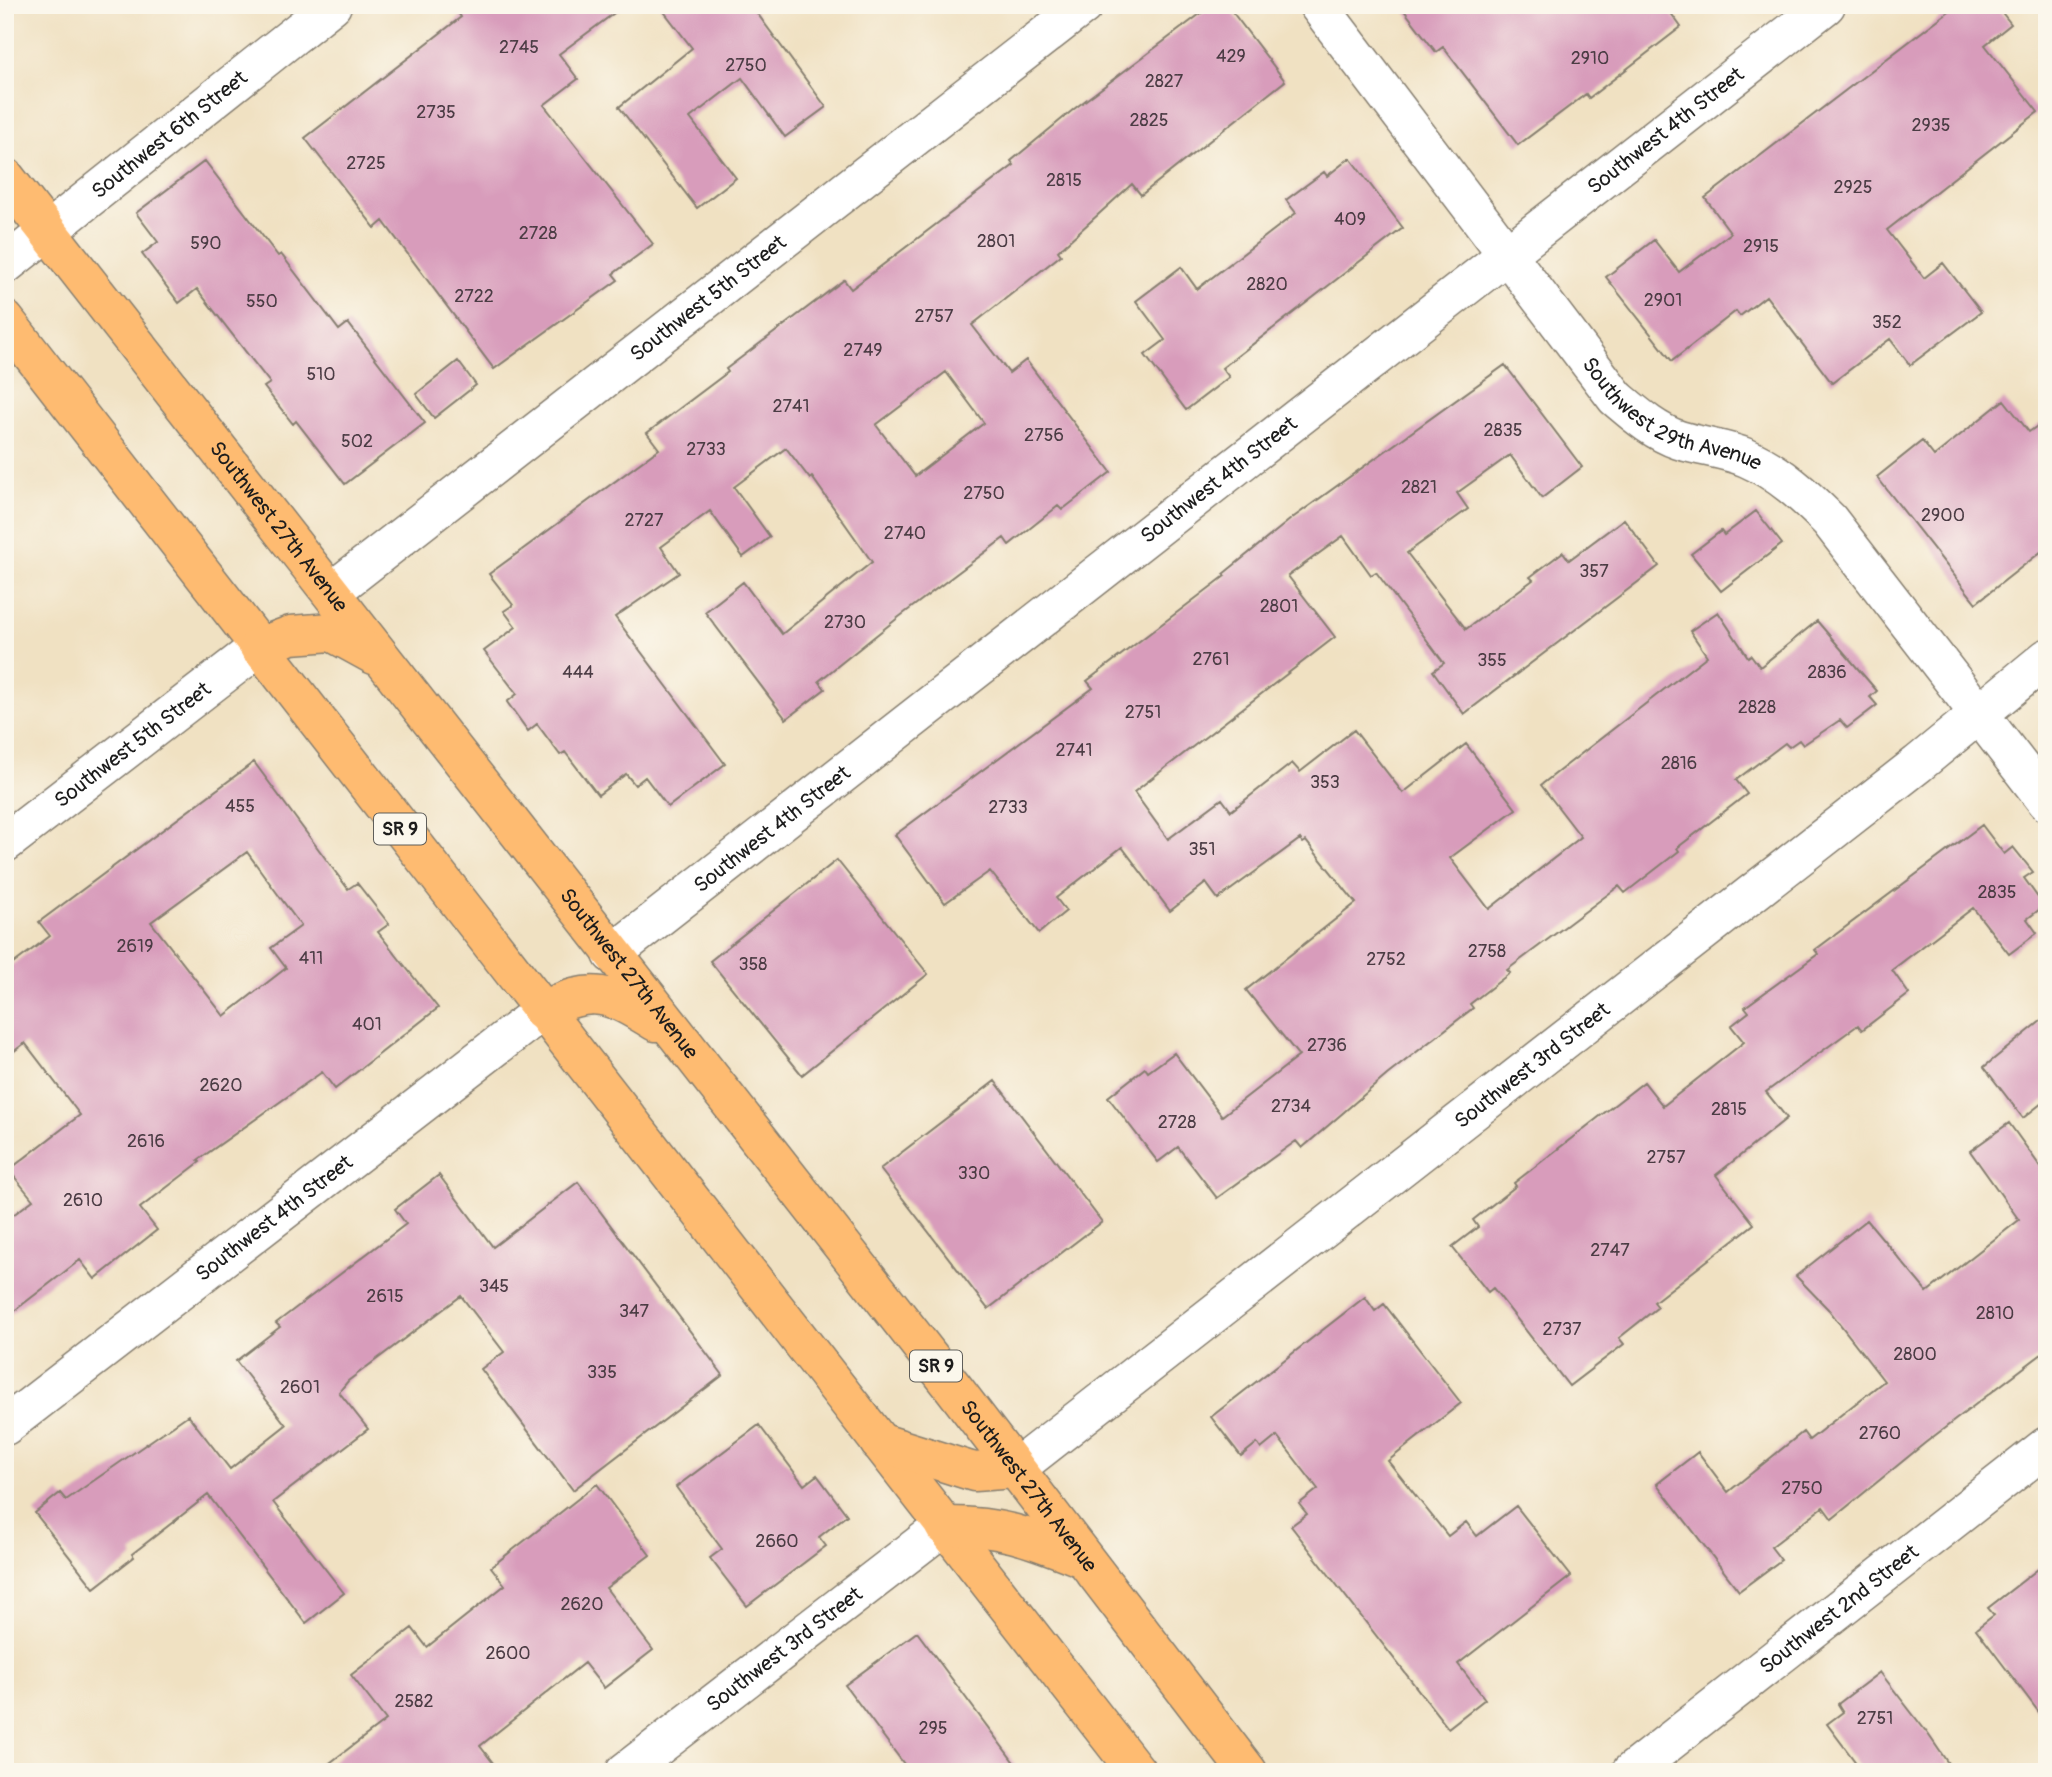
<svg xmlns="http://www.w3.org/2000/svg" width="2052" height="1777" font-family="Pangolin,sans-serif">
	<rect width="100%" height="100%" fill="#fbf7ec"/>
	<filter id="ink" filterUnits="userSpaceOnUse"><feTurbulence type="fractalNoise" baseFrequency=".0143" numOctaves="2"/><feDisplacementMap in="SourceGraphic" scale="14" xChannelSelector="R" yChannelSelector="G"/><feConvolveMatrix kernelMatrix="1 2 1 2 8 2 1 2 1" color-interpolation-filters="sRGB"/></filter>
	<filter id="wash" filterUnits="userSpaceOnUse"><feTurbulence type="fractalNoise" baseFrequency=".00686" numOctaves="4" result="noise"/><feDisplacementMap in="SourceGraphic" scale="28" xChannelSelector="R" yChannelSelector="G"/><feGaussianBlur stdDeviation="1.57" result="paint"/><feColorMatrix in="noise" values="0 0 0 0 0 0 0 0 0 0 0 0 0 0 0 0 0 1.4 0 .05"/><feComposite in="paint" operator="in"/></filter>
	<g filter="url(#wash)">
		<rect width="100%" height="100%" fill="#f0e1c2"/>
		<g id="blocks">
			<path fill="#d89cbb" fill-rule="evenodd" d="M452,5H625L559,54L578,79L544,105L653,244L613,274L618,280L494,369L383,221L375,228L305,138L461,17Z
				M659,5H751L826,107L785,137L742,78L690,118L736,178L697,208L619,107L692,48Z
				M1212,5H1227L1285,81L1141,195L1132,184L1058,251L1061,255L972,325L1009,373L1026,360L1111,472L1062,510L1058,506L1009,545L1004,538L899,617L819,681L825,689L786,719L705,612L743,582L782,634L872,562L812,477L810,479L786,448L734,487L770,537L743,557L710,511L661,547L679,573L615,617L725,764L668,807L645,777L635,785L626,774L598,795L565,752L560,755L537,724L528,731L507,702L517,694L484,651L516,627L504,611L513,605L489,574L659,449L647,433L728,372L726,369L844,280L851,289L1014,165L1011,161L1074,109ZM946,372L984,423L915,476L876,425Z
				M1400,5H1665L1681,27L1589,98L1586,94L1518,145L1443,47L1436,52Z
				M1957,5H1996L2011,24L1985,45L2038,112L1887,230L1924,278L1943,263L1981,312L1910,365L1890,339L1832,383L1766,296L1740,316L1736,311L1672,361L1606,277L1654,240L1679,272L1731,233L1705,198Z
				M1350,158L1403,228L1222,368L1229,377L1186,410L1145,355L1165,340L1136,301L1181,267L1197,289L1296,213L1286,200L1324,172L1327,176Z
				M205,161L278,256L281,254L339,330L348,323L425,423L345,484L296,421L293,424L264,387L270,383L197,289L179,303L142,254L158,242L136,213Z
				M458,361L476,385L434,418L416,394Z
				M1505,365L1582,467L1542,498L1510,455L1457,493L1468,509L1407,553L1466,629L1533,580L1530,577L1563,552L1569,560L1624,519L1659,566L1464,714L1433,671L1444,663L1376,572L1371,575L1343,536L1288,576L1335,637L1134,792L1168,839L1222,799L1231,811L1292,763L1300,772L1354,730L1403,793L1466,744L1516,809L1450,858L1489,909L1581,837L1541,785L1707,656L1690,631L1718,612L1748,657L1751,655L1760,667L1817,621L1877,691L1870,697L1877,705L1847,728L1840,720L1803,745L1799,740L1789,747L1785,743L1736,780L1747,794L1677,848L1679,851L1625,893L1619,886L1507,970L1510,973L1470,1004L1473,1008L1387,1075L1302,1148L1296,1141L1217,1198L1178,1147L1158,1162L1108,1097L1145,1068L1148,1072L1174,1053L1222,1116L1299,1056L1246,990L1356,903L1306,841L1303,843L1300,839L1218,899L1206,883L1170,911L1122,847L1056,898L1066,911L1039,933L990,871L945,903L895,835L1093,688L1087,681L1225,576L1223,574L1291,519Z
				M2004,400L2029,432L2047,419V547L1976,603L1877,477L1922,441L1934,456Z
				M1756,511L1782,544L1721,591L1691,554L1721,531L1724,535Z
				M254,762L348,889L357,883L389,924L378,932L438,1008L335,1089L322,1072L198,1160L200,1162L140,1208L157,1230L95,1279L80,1260L5,1318V1221L33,1200L9,1170L80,1115L25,1043L5,1058V970L50,936L39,922ZM247,852L301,926L271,948L286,968L224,1016L151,922Z
				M1982,825L2004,854L2013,847L2033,872L2024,878L2044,906L2027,919L2037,933L2009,954L1973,908L1892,970L1909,994L1862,1030L1858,1025L1766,1092L1787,1118L1716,1175L1754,1224L1654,1302L1658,1307L1619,1338L1624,1344L1569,1386L1493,1288L1488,1292L1452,1247L1478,1227L1473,1220L1516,1186L1514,1183L1644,1082L1663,1106L1744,1042L1731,1026L1749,1012L1745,1007L1818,954L1815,950Z
				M837,860L928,974L802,1075L710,961Z
				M2047,1016V1099L2023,1118L1984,1067Z
				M995,1081L1102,1222L988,1309L880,1169Z
				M2009,1123L2047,1176V1350L1925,1443L1832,1519L1823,1507L1771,1547L1781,1560L1739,1591L1657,1484L1698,1452L1728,1492L1803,1432L1809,1440L1884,1381L1829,1310L1796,1276L1867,1220L1927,1292L2019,1220L1970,1151Z
				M439,1175L493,1247L578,1182L723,1375L573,1490L481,1369L504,1352L461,1296L348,1381L339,1392L368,1429L273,1502L344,1593L306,1623L208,1495L132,1554L134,1557L94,1588L35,1513L60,1493L66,1500L188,1415L230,1469L286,1425L236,1361L280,1327L276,1323L406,1224L395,1209Z
				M1365,1297L1375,1311L1384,1304L1461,1403L1388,1461L1448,1536L1466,1522L1477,1536L1516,1506L1571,1576L1458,1664L1485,1699L1448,1728L1291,1526L1307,1514L1299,1504L1318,1489L1277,1436L1261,1449L1257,1443L1241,1456L1211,1417Z
				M759,1425L804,1485L817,1475L847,1515L819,1537L826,1546L747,1606L710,1558L722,1549L676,1487Z
				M597,1484L650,1555L606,1588L653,1650L604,1688L584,1663L480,1746L500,1772H318L386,1720L351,1675L412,1628L427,1647L505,1585L491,1567Z
				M2047,1562V1723L1976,1629L1994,1615L1988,1608Z
				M917,1632L1021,1772H910L845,1685Z
				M1880,1672L1928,1734L1954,1772H1863L1827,1724L1843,1712L1838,1704Z"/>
		</g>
	</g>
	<g filter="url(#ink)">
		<use href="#blocks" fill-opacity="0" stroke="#867e6f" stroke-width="2"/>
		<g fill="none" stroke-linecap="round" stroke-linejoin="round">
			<defs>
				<g id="minor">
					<path id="s1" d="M1318,5L1616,398C1635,414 1655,432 1679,440C1701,447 1726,449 1747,458C1779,472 1805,496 1829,520L2047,802"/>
					<path id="s2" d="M5,265L332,5"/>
					<path id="s3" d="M331,592L1084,5"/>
					<path id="s4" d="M5,843L259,647"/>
					<path id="s5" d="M612,954L1826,5"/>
					<path id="s6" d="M5,1426L542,1011"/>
					<path id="s7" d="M1015,1469L1918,764L2047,658"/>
					<path id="s8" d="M625,1772L944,1526"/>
					<path id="s9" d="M1631,1772L2047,1446"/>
				</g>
				<g id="highway">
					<path id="s10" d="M5,177L953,1387L1248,1772"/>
					<path d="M5,320L1137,1772"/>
					<path d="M259,647L291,635L332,632L374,655"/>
					<path d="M542,1011C594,985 609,993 656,1022"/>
					<path d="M879,1442L974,1472L1015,1469"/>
					<path d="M944,1526C999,1525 1030,1537 1080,1557"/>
				</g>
			</defs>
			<use href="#minor" stroke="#867e6f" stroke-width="41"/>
			<use href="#highway" stroke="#867e6f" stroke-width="41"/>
			<use href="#minor" stroke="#fff" stroke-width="38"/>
			<use href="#highway" stroke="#febb71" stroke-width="38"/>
		</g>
	</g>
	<g text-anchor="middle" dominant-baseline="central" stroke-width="5" stroke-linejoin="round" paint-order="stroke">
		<g font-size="18" fill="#4b3c44">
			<text x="519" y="47">2745</text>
			<text x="1231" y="56">429</text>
			<text x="1590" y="58">2910</text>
			<text x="746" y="65">2750</text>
			<text x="1164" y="81">2827</text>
			<text x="436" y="112">2735</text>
			<text x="1149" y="120">2825</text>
			<text x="1931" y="125">2935</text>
			<text x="366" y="163">2725</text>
			<text x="1064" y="180">2815</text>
			<text x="1853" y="187">2925</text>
			<text x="1350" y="219">409</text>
			<text x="538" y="233">2728</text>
			<text x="996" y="241">2801</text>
			<text x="206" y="243">590</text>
			<text x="1761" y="246">2915</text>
			<text x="1267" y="284">2820</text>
			<text x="474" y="296">2722</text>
			<text x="1663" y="300">2901</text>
			<text x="262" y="301">550</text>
			<text x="934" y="316">2757</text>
			<text x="1887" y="322">352</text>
			<text x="863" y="350">2749</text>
			<text x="321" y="374">510</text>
			<text x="791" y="406">2741</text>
			<text x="1503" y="430">2835</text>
			<text x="1044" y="435">2756</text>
			<text x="357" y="441">502</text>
			<text x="706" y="449">2733</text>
			<text x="1419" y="487">2821</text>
			<text x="984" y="493">2750</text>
			<text x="1943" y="515">2900</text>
			<text x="644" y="520">2727</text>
			<text x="905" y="533">2740</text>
			<text x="1594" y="571">357</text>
			<text x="1279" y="606">2801</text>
			<text x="845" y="622">2730</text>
			<text x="1211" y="659">2761</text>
			<text x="1492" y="660">355</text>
			<text x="578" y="672">444</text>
			<text x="1827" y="672">2836</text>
			<text x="1757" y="707">2828</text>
			<text x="1143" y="712">2751</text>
			<text x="1074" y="750">2741</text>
			<text x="1679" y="763">2816</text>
			<text x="1325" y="782">353</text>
			<text x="240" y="806">455</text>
			<text x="1008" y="807">2733</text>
			<text x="1202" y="849">351</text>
			<text x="1997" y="892">2835</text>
			<text x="135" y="946">2619</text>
			<text x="1487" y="951">2758</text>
			<text x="311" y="958">411</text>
			<text x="1386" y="959">2752</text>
			<text x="753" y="964">358</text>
			<text x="367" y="1024">401</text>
			<text x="1327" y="1045">2736</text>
			<text x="221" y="1085">2620</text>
			<text x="1291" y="1106">2734</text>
			<text x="1729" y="1109">2815</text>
			<text x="1177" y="1122">2728</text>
			<text x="146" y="1141">2616</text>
			<text x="1666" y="1157">2757</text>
			<text x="974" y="1173">330</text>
			<text x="83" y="1200">2610</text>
			<text x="1610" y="1250">2747</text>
			<text x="494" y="1286">345</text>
			<text x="385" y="1296">2615</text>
			<text x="634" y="1311">347</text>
			<text x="1995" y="1313">2810</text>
			<text x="1562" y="1329">2737</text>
			<text x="1915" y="1354">2800</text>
			<text x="602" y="1372">335</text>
			<text x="300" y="1387">2601</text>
			<text x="1880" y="1433">2760</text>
			<text x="1802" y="1488">2750</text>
			<text x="777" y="1541">2660</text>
			<text x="582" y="1604">2620</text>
			<text x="508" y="1653">2600</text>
			<text x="414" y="1701">2582</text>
			<text x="1875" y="1718">2751</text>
			<text x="933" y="1728">295</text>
		</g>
		<g fill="#fbf7ec" stroke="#5f5e5a" stroke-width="2">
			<rect x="374" y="813.5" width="52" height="31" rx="5"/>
			<rect x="910" y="1350.5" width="52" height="31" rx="5"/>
		</g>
		<g font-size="19" font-weight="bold" fill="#1c1c1c">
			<text x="400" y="829">SR 9</text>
			<text x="936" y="1366">SR 9</text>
		</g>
		<g font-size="21" fill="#1c1c1c" stroke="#fbf7ec">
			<text stroke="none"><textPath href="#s5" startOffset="1337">Southwest 4th Street</textPath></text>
			<text stroke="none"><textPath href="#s2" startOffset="210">Southwest 6th Street</textPath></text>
			<text stroke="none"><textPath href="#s3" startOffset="478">Southwest 5th Street</textPath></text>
			<text stroke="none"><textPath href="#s1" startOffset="550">Southwest 29th Avenue</textPath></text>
			<text stroke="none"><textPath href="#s5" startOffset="770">Southwest 4th Street</textPath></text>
			<text stroke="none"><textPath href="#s10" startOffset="444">Southwest 27th Avenue</textPath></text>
			<text stroke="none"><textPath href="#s4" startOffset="161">Southwest 5th Street</textPath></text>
			<text stroke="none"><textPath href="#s5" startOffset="203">Southwest 4th Street</textPath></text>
			<text stroke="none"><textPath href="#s10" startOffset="1012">Southwest 27th Avenue</textPath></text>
			<text stroke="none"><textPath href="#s7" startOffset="656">Southwest 3rd Street</textPath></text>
			<text stroke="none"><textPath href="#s6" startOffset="340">Southwest 4th Street</textPath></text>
			<text stroke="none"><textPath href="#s10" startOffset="1662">Southwest 27th Avenue</textPath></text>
			<text stroke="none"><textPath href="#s9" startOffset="264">Southwest 2nd Street</textPath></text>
			<text stroke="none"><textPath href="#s8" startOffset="201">Southwest 3rd Street</textPath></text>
		</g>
	</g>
	<rect width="2052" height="1777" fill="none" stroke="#fbf7ec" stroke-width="28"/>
</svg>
